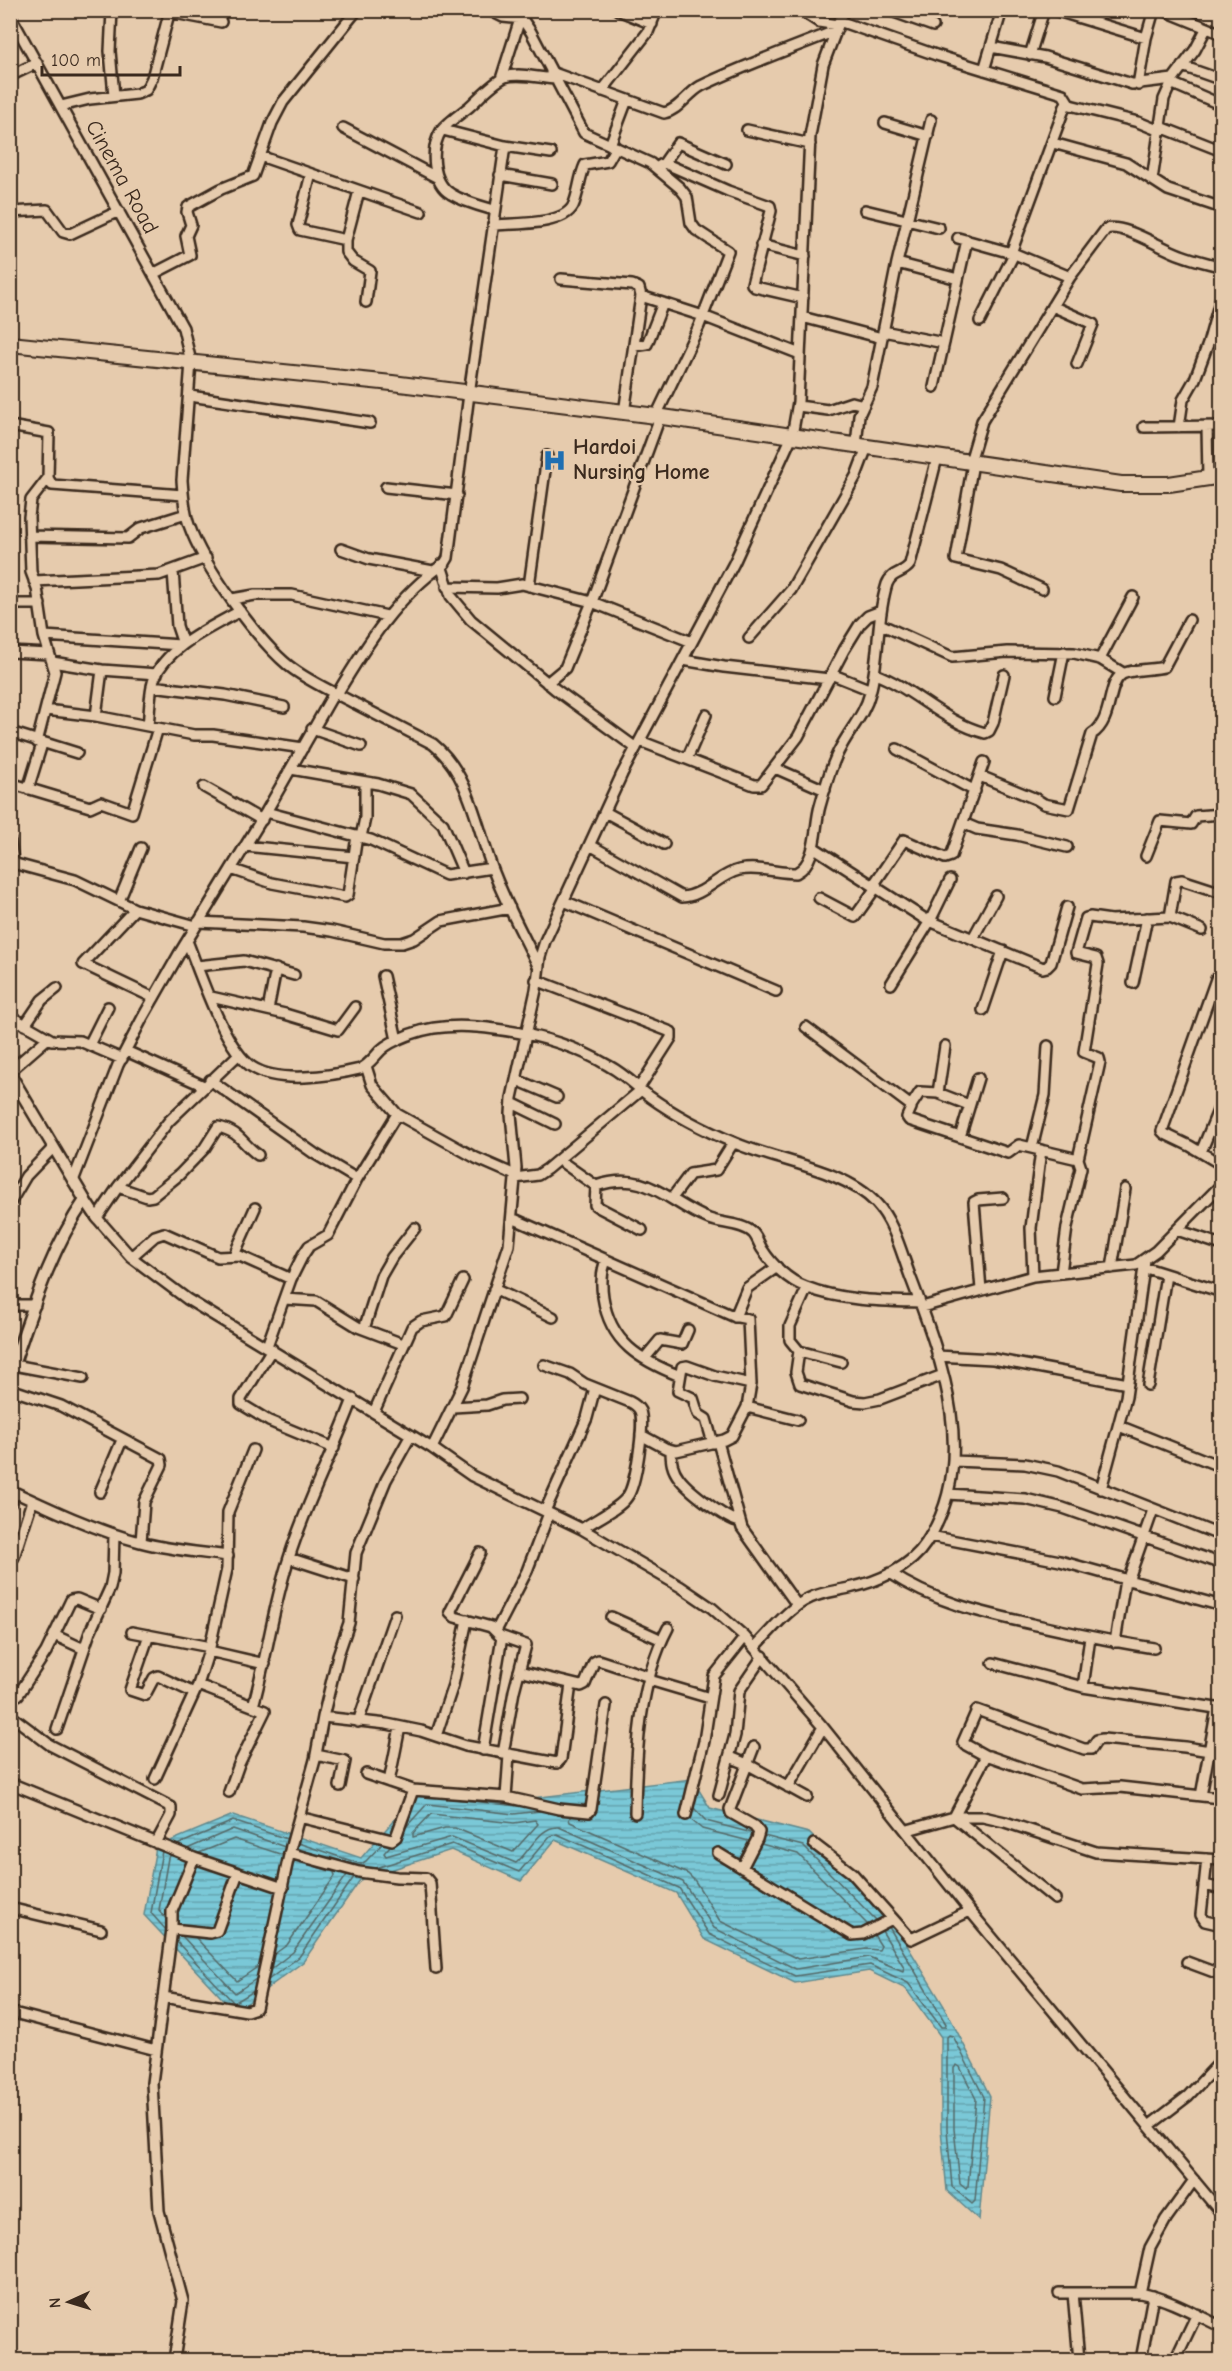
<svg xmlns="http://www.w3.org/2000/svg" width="1232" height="2371" font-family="'Comic Neue',sans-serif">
	<defs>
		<pattern id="water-rules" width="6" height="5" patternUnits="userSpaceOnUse" patternTransform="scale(1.5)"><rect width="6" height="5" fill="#7ac8d7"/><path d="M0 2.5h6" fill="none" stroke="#65a3ae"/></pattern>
	</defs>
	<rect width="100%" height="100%" fill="#e6cbad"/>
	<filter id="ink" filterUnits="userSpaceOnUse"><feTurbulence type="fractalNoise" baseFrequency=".0167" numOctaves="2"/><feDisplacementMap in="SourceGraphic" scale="12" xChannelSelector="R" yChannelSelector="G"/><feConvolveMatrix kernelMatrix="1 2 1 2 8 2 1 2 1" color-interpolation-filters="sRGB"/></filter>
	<g filter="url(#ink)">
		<path fill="url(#water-rules)" stroke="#61898d" stroke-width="1.5" d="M692,1779L710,1808L809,1833L885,1909L944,2006L990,2096L979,2220L947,2191L941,2129V2037L906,1989L869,1971L795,1983L704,1939L676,1893L555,1840L521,1881L451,1850L360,1880L303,1962L235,2012L144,1915L156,1847L233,1815L361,1858L420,1790L515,1800Z"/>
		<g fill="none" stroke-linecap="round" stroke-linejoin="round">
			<path stroke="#546968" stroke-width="1.5" d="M445,1798L518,1806
				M694,1808L706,1821L752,1833
				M431,1814L514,1823L535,1820L538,1824L513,1852L455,1828H445L413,1837V1833Z
				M571,1816L569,1819L570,1822L688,1874L695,1881L720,1921L798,1959L866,1949L879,1950L881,1946L874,1935
				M690,1819L702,1829L749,1841
				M406,1827L427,1804L514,1814L540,1811
				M764,1836L803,1846L876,1920
				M298,1843L361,1864L366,1861L382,1844
				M761,1844L798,1854L868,1925
				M177,1845L233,1821L287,1839
				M390,1846L384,1853L386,1856L452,1837L516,1863C529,1853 540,1825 559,1827L683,1882L714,1928L796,1969L869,1957L903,1971L904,1967L882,1931
				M187,1849L233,1829L285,1847
				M162,1851L151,1913L166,1930
				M199,1853L234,1839L283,1855
				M376,1868L452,1844L519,1872L550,1836L557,1834L679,1888L709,1934L795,1976L870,1965L908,1983L941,2027H945L946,2024L889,1927
				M166,1919L159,1910L168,1858L171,1855
				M182,1936L235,1993L256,1979
				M196,1938L237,1981L259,1966
				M176,1941L234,2003L254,1991
				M273,1955L287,1945L335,1876L334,1872L317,1867
				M271,1969L293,1952L347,1875
				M268,1980L299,1957L354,1877
				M949,2035L953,2036L984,2097L975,2201L972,2204L952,2187L947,2129V2037Z
				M957,2065L960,2067L976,2099L968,2186L966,2189L960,2184L954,2129V2068Z"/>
			<defs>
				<path id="minor" d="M112,10L110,51L114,96
					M489,10L503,17L523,19
					M516,10L531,32L584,133L650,163L680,188L687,197L691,223L696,230L728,251L699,326L656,416
					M618,10L652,24
					M792,10L805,13L819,22L838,25
					M888,10L933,26
					M1054,10L1146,38
					M1163,10L1222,34
					M169,12L221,22
					M10,15L183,328L191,362L182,480C183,495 184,511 189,525C203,565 256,639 289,666C308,681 331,691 352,702C379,716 406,730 433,744C472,776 477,831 495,875C507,906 524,936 538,966
					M839,21L936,55L1063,94L1070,105L1138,122L1160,131
					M991,47L1045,57L1132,84L1173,79
					M1030,55L1044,10
					M1182,66L1222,80
					M984,70L1002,10
					M551,72L664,113C679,110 688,93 701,86C745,65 790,49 835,31
					M10,76L37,63
					M501,79L520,19
					M1171,83L1222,105
					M1138,85L1146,38L1154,10
					M602,91L648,32L657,10
					M61,106L90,99L137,94L146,90L152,78L170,10
					M885,123L928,136
					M1161,127L1222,151
					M343,128L438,178
					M443,130L505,146L551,153
					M747,130L810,144
					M1053,143L1126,163L1168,190L1222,208
					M610,145L627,100
					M260,156L421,212
					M664,163L728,191L770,206L771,211L752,284L755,287L803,298
					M659,166L664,163L678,143L726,164
					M311,174L298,225L300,230L346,240
					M500,175L552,184
					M1152,180L1164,99L1173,79L1195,50L1206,29
					M359,191L346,240V252L353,261L370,271L366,302
					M494,210C480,206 464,202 451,194C432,183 430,149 441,131C448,122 460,114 469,107C479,98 492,83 505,77C518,72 541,78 555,79
					M865,210L939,228
					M10,212L47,210L63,232L70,234L119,211
					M493,225C514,223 562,226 573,206C579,193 579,178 585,165L608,161L616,147
					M958,238L1015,254L1070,277
					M761,245L805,256
					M1011,253L1067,101
					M897,263L958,279
					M153,274L190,255L186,236L191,225L187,212L188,207L221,189L253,176L272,123L283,102L357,10
					M561,279L632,285L639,288L641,296L624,413
					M641,296L703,316L800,354
					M1052,306L1093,324L1077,364
					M802,317L882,338
					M980,321L1014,254
					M883,331L944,343
					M634,346L647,344L663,303
					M934,387L967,240
					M190,396L370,423
					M798,406L828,410L852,402L864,405
					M10,426L49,433L48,478L52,485L183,495
					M1144,427L1222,426
					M1179,427L1183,400L1195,379L1208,344L1222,294
					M1207,427L1208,478
					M856,446L859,415L872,387L897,263L931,120
					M970,462L982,421L1070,277L1106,229C1124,223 1162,249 1181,255C1194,260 1208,263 1222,267
					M973,463L956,559L1001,570L1042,589
					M386,487L457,495
					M29,536L128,538L141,528L186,514
					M341,549L369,559L433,571
					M441,565L451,596L471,620L555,689L636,748
					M173,571L177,626L183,644
					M34,581L159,575L206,558
					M529,586L547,456
					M447,587L497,588L522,584L592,602L692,642
					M232,599L255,595H292L387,616
					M10,604H40
					M880,624L952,657L1007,652L1074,653L1100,659L1123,673
					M44,636L181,645
					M749,638L791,590L856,476L867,447
					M10,652L49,654
					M1100,659L1133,597
					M683,660L724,667L829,679
					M52,662L102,670L157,674
					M831,674L871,690
					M875,674C915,689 941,721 985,733L989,731L993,723L1004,675
					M547,683L565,668L592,602L660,417
					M152,686L225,695L284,707
					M337,694C367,644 396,597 445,563L448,558L469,394L505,146
					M1055,696L1064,652
					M46,710L96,716L194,735H213L303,748
					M96,716L102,670
					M148,725C150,711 149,693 154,679C166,647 212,627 240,611
					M312,729L361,746
					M10,732L77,753
					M640,741L754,785H761L798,737L844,650L860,624L868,616L881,611
					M37,742L55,672L44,636L37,588L31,572L29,517L31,500L48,478
					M897,749L975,791
					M687,759L706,715
					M775,768L825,790
					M291,769L378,784L411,794L443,824L464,873
					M980,776L1036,799L1044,804L1069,809L1092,734C1113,721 1107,685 1121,675C1129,669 1153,670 1164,667L1189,620
					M10,783L90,807L101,802L132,813L158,728
					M204,787L262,820
					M28,789L42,744
					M266,812L371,840L446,875L492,868
					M605,812L664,844
					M963,823L977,829L1017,835L1067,847
					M361,837L365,818V782
					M10,841L13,861L16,864L75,880L135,909L196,926
					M590,845L682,897C704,896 718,875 739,870C758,866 777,873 796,873C818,862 814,826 820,806C826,785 831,764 842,745C852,727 865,713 870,693C880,657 876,619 887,584C892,571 904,574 910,564L937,458
					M245,846L354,857
					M813,847L925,919L1043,968L1047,967L1051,963L1067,907
					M1146,856L1160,821L1191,824L1196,816L1222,814
					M231,869L272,883L345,897L348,895L357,836
					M874,884L904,840L945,858L951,856L984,762
					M819,898L855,917L877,886
					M119,901L141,848
					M564,901L776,991
					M135,909L83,964L154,998
					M198,922L303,927L332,931L384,943H402L414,939L441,921L510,908
					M1202,930L1170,917L1176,881L1182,880L1222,893
					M973,938L996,896
					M187,941C200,973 224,1048 252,1067C278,1084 331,1076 360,1069C369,1065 374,1057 381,1050C389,1042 401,1038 411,1034C438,1024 467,1025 495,1029C535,1034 574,1045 609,1066C624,1074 636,1086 650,1097C675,1115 706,1131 735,1143C776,1161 844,1169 876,1203C895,1223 902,1256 912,1281C943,1363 980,1462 926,1543C910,1568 877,1582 849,1588C836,1591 822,1592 810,1598C789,1607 771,1631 755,1647
					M197,966L244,961L294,975
					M1222,975L1216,979L1162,1131L1165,1134L1190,1146L1222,1165
					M383,976L397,1040
					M536,980L671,1032V1038L639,1088
					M1133,983L1147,918
					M891,984L930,921L950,880
					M211,997L285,1014L338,1030L355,1007
					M268,1010L276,969
					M983,1010L1003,951
					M10,1016L52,1040L80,1041L122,1059
					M25,1025L42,1000L57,988
					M806,1027L910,1105L911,1108L907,1117L909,1120L1008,1153L1019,1145L1078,1159L1081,1168L1067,1227L1061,1273
					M89,1045L108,1007
					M945,1046L938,1093L969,1105
					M126,1051L204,1086
					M366,1066L372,1085L397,1114L476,1158L515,1175
					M10,1071L48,1038
					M210,1080L315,1154L357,1179
					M517,1080L557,1097
					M512,1103L555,1124
					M911,1106L920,1092L938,1093
					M960,1137L978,1078
					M1032,1148L1045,1095L1048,1046
					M1201,1152L1222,1101
					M1078,1159L1100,1062L1099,1058L1084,1052L1098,964L1096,958L1076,953L1086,918L1090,917L1111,920L1170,917
					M559,1160L596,1186L595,1205L598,1207L642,1230
					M515,1178L538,1175L547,1169L641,1090
					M73,1181L118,1065L143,1017L179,954L266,812L334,693
					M596,1186C648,1169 666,1202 709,1219C722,1224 742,1223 753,1233C757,1237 759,1244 762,1249C772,1265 789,1281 806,1287C841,1301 883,1301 920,1302
					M118,1187L147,1197L153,1196L179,1175L204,1149L218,1127C241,1132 241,1143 258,1155
					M672,1198L690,1174L716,1170L733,1143
					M85,1200L97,1218L131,1257L187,1299L432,1448L472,1476L582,1529L681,1587L712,1608L745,1637L823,1727L970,1911L1222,2214
					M10,1203L26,1176L53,1148
					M97,1218L118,1187L169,1121L239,1054
					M512,1218L733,1316L748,1319L751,1384L747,1407L732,1436L724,1440L676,1451L665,1448L641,1435
					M1177,1230L1222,1245
					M234,1255L255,1208
					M131,1257L155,1236L164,1233L218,1257L240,1256L291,1279
					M606,1260C601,1273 601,1284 603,1297C610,1343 640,1360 680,1376
					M1143,1267L1222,1292
					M1112,1268L1125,1189
					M1033,1276L1031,1228L1041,1150
					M807,1288L790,1326V1340L799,1351L841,1362
					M494,1289L553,1317
					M981,1290L974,1202L978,1200L1003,1198
					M284,1299L316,1301L358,1327L403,1344
					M10,1305H35
					M922,1307L1033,1276L1136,1265L1156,1251L1222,1184
					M735,1317L747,1288L777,1267
					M364,1329L381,1276L392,1257L415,1228
					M267,1346L291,1279L303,1255L309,1246L328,1235L357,1179L397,1114
					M272,1349L241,1399V1404L269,1421L334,1448
					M799,1351L796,1372L800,1384L853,1401L865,1402L880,1399L943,1375
					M937,1356L993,1359L1128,1384
					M645,1358L660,1340L682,1344L688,1330
					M14,1365L83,1378
					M544,1365L570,1374L585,1384L630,1402C634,1404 638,1407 640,1411C645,1424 636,1486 627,1497C619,1509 594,1520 582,1529
					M1148,1385L1166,1275
					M10,1389L61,1406L161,1459L162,1465L144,1502L141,1542
					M453,1407L487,1405L502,1400L519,1399
					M747,1407L798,1420
					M374,1412L412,1327L421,1321L446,1316L463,1280
					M1119,1426L1222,1467
					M718,1442L742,1528L797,1605
					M713,1443L706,1419L698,1414L693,1398L678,1391L682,1367L687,1366L715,1376L751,1384
					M432,1448L462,1387L509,1245L516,1168L511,1114L512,1098L536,990L540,957L545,941L622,774L734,563L792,436L798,402L810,136L823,65L844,10
					M671,1450C671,1461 672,1469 679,1478C688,1490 725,1519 740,1522
					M954,1461L1025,1464L1058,1471L1222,1536
					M1101,1489L1126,1397L1145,1260
					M10,1490C53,1510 95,1530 140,1542C169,1550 199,1552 228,1556
					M100,1492L122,1440
					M948,1494L1025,1499L1063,1508L1222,1564
					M10,1504L15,1492
					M545,1511L587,1418L595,1388
					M930,1536L1060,1561L1222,1606
					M480,1553L450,1612L455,1617L491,1627L500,1636L526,1645L514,1691L503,1754
					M14,1557L32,1501
					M289,1558L354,1579
					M890,1573C933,1602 983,1613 1032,1624C1073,1633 1113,1642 1154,1648
					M1128,1581L1153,1510
					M611,1617L662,1640
					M496,1631L527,1571L549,1513
					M132,1632L210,1647
					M54,1635L84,1649
					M149,1635L130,1690L145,1695L154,1678L158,1676L194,1693
					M1115,1642L1125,1580
					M209,1651L265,1664
					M993,1663L1083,1687L1222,1709
					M519,1671L581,1686L585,1684L594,1662L598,1660L650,1677
					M649,1680L710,1698
					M198,1685L265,1711L239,1764L229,1792
					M1083,1687L1090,1637
					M18,1695L46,1652L71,1600L77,1599L101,1609
					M253,1706C267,1657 273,1606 289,1558C306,1503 333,1453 353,1399
					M10,1715L50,1745L171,1807V1815L156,1843
					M323,1717L387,1724L421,1731L466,1746L557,1763L561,1759L571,1684
					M358,1722L395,1615
					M57,1729L90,1632L110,1588L113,1573L114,1534
					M436,1736L453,1685L467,1620
					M483,1750L502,1637
					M316,1755L345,1761L340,1786
					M986,1756L966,1745L963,1742L977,1710L1084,1749H1091L1097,1740L1103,1739L1185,1747L1222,1753
					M730,1757L747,1764L807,1797
					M366,1774L413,1790L506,1797L559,1809L589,1812L591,1809L606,1705
					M155,1779L198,1685L210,1647L227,1569L228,1512L253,1450
					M389,1782L400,1727
					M10,1783L194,1858L283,1888
					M788,1787L823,1727
					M719,1795L735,1735L739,1691L763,1656
					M1201,1796L1217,1708
					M506,1797L509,1755
					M635,1813C636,1752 639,1683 668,1628
					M686,1815L704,1741L714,1676L745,1637
					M299,1817L392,1840L396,1837L413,1790
					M908,1830L954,1817H983L1005,1822L1096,1852L1222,1860
					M814,1844L852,1873L911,1939L970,1911
					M289,1853L359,1872L397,1877L426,1878L430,1883L436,1969
					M718,1853L852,1935L863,1934L892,1919
					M1207,1859L1201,1915L1205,1921L1222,1925
					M742,1868L757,1839L759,1832L754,1826L731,1813L730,1809L754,1747
					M1204,1885L1222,1889
					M1055,1899L954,1817L986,1756H989L1082,1789L1120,1787L1220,1798
					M10,1908L101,1930
					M172,1929L210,1933L217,1931L238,1873
					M1187,1962L1222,1975
					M163,1997L247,2011L256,2008L291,1846L315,1760L323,1717L338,1655L349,1623L356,1553L386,1480L411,1435
					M10,2012L156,2050
					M1149,2126L1188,2096L1222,2060
					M1059,2293H1140C1169,2299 1195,2314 1222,2327
					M1073,2293L1079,2360
					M1140,2293L1150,2248L1166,2219L1194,2180
					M174,2360L183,2301L159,2211L152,2083L172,1929V1911L194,1858
					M1141,2360L1153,2296
					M1175,2360L1197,2314"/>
				<path id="major" d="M10,1074L85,1200C49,1252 31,1314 10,1374"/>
				<path id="highway" d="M10,344L392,383L656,416L1121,484H1169L1222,476"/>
			</defs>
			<use href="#minor" stroke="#3b2a1e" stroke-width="14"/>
			<use href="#major" stroke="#3b2a1e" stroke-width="15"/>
			<use href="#highway" stroke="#3b2a1e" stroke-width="18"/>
			<use href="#minor" stroke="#e6cbad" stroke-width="9"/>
			<use href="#major" stroke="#e6cbad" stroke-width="10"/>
			<use href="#highway" stroke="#e6cbad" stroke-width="14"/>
		</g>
	</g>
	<defs>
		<symbol id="hospital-bare" viewBox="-9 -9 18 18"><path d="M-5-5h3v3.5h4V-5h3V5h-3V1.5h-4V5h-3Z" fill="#1f6fb2" stroke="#e6cbad" stroke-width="2.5" paint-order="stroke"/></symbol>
	</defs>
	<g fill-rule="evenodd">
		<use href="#hospital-bare" x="538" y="444" width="33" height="33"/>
	</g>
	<g text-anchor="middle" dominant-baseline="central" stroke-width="4.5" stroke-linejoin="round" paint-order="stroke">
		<g font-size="22" fill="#3b2a1e" stroke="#e6cbad">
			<text transform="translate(122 177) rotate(61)">Cinema Road</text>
		</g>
		<g font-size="22" font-weight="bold" fill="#3b2a1e" stroke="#e6cbad" text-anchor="start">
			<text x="573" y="447">Hardoi<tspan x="573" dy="25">Nursing Home</tspan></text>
		</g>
	</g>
	<rect width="1232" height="2371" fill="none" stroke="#e6cbad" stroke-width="36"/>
	<rect x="18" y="18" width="1196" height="2335" fill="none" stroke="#3b2a1e" stroke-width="2" filter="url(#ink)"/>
	<g transform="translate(69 2302) rotate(266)" stroke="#e6cbad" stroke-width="4.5" paint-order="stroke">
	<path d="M0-4.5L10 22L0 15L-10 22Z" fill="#3b2a1e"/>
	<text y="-9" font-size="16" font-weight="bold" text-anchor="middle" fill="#3b2a1e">N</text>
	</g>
	<path d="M42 66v9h138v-9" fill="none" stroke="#3b2a1e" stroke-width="3"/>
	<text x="51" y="66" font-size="18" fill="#3b2a1e" stroke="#e6cbad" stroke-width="4.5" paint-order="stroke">100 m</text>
</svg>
